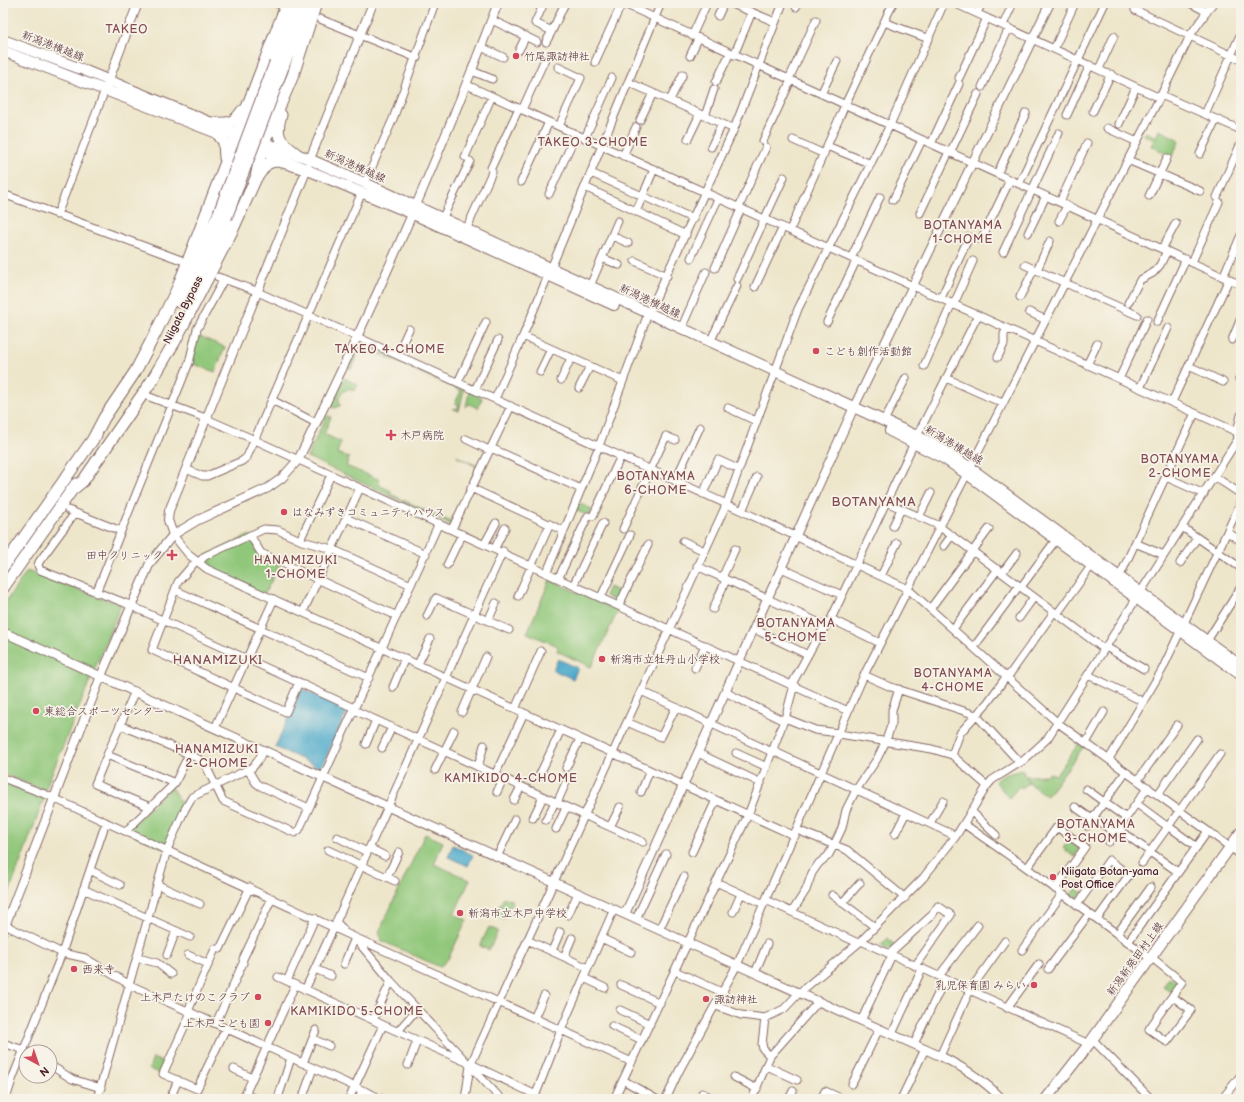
<svg xmlns="http://www.w3.org/2000/svg" width="1244" height="1102" font-family="'Balsamiq Sans','Klee One',sans-serif">
	<rect width="100%" height="100%" fill="#f7f3e8"/>
	<filter id="ink" filterUnits="userSpaceOnUse"><feTurbulence type="fractalNoise" baseFrequency=".025" numOctaves="2"/><feDisplacementMap in="SourceGraphic" scale="8" xChannelSelector="R" yChannelSelector="G"/><feConvolveMatrix kernelMatrix="1 2 1 2 8 2 1 2 1" color-interpolation-filters="sRGB"/></filter>
	<filter id="wash" filterUnits="userSpaceOnUse"><feTurbulence type="fractalNoise" baseFrequency=".012" numOctaves="4" result="noise"/><feDisplacementMap in="SourceGraphic" scale="16" xChannelSelector="R" yChannelSelector="G"/><feGaussianBlur stdDeviation="0.9" result="paint"/><feColorMatrix in="noise" values="0 0 0 0 0 0 0 0 0 0 0 0 0 0 0 0 0 1.4 0 .05"/><feComposite in="paint" operator="in"/></filter>
	<g filter="url(#wash)">
		<rect width="100%" height="100%" fill="#eee6cb"/>
		<path fill="#91c77a" stroke="#6e7352" d="M1159,130L1180,140L1172,156L1151,146L1154,140L1144,135L1146,132L1156,137Z
			M198,336L225,347L215,372L191,363Z
			M360,343L385,354L384,356L366,348L363,352L359,351L351,369L349,368Z
			M387,355L464,390L459,411L452,408L457,409L459,405L455,403L461,391L386,357Z
			M344,378L358,385L354,391L349,388C339,395 338,393 340,406L334,408L331,406Z
			M469,392L482,398L478,408L469,404L466,407Z
			M328,416L331,417L324,434L341,442L337,453L349,458L346,466L380,480L379,485L391,491L390,494L451,522L477,467L456,456L480,467L452,525L307,457L326,417Z
			M578,503L592,509L589,516L575,510Z
			M250,535L257,550L281,562L264,595L207,569L205,556Z
			M27,571L121,605L45,790L3,774V606Z
			M550,580L618,611L591,667L557,651L558,646L527,633Z
			M609,587L622,593L619,599L615,601L605,596Z
			M1079,743L1084,746L1047,796L1031,785L1026,776L1046,775L1050,773L1056,775Z
			M1022,770L1029,782L1022,788L1019,786L1009,798L995,781L1004,775Z
			M3,780L45,796L3,909Z
			M171,787L185,809L167,850L134,835L132,825Z
			M425,834L443,842L434,864L470,880L454,914L467,920L448,959L440,967L382,941L379,932Z
			M1070,839L1081,847L1074,857L1063,848Z
			M1076,888L1082,893L1076,901L1069,897Z
			M504,897L513,901L504,919L495,915Z
			M489,927L498,931L489,950L480,946Z
			M888,938L895,946L889,950L880,946Z
			M1170,977L1177,982L1178,985L1172,993L1163,987Z
			M153,1058L166,1064L161,1074L149,1069Z"/>
		<path fill="#4ba9ca" stroke="#4a647a" d="M558,659L578,668L573,679L553,670Z
			M302,689L346,709L347,712L321,768L275,747Z
			M453,845L473,855L468,866L448,857Z"/>
	</g>
	<g filter="url(#ink)">
		<g fill="none" stroke-linecap="round" stroke-linejoin="round">
			<defs>
				<path id="minor" d="M276,3L281,5
					M544,3L535,23L552,31L565,3
					M622,3L1241,285
					M730,3L775,22
					M954,3L1160,98
					M1190,3L1207,12
					M796,7L798,3
					M1135,10L1241,60
					M977,13L982,3
					M718,16L724,3
					M320,19L417,58
					M492,20L537,42
					M884,22L929,39
					M1003,25L1013,3
					M692,36L707,3
					M546,42L552,31
					M481,47L503,57
					M1054,49L1075,3
					M519,50L526,36
					M734,55L752,12
					M690,56L698,39
					M595,62L622,3
					M558,67L581,78L559,126
					M1099,69L1114,36
					M472,71L492,79
					M959,78L987,18
					M789,79L816,20
					M628,82L734,129
					M716,82L730,53
					M467,85L1237,432
					M982,87L1009,28
					M821,94L837,61
					M1161,95L1241,130
					M670,100L683,74
					M522,110L545,59
					M1093,111L1111,74
					M1205,114L1241,33
					M1067,115L1090,65
					M705,116L714,89
					M640,120L653,93
					M1119,124L1136,87
					M1107,128L1137,142
					M585,138L612,78
					M688,139L700,114
					M793,140L824,154
					M763,141L791,80
					M931,144L959,84
					M827,146L871,164
					M711,147L722,124
					M950,153L978,94
					M1200,154L1216,120
					M623,156L636,127
					M465,157L492,96
					M1128,160L1200,191
					M491,168L519,108
					M591,173L694,219
					M997,174L1026,113
					M521,182L549,122
					M365,183L393,119L435,3
					M1019,184L1105,3
					M585,187L686,235
					M3,194L181,260
					M549,194L576,134
					M1149,196L1167,158
					M1217,197L1241,143
					M893,200L922,140
					M1060,202L1087,143
					M739,207L766,147
					M636,212L654,169
					M920,213L949,152
					M57,215L105,90
					M442,219L470,161
					M1059,221L1067,206
					M466,230L492,172
					M790,230L845,105L893,3
					M1028,233L1046,196
					M612,236L628,243
					M981,240L1010,180
					M1162,249L1176,223
					M1003,252L1059,133
					M602,258L619,265
					M691,258L718,199
					M851,258L880,197
					M635,261L667,276
					M1192,262L1219,202
					M1025,265L1137,315
					M715,268L741,209
					M1037,270L1050,241
					M218,277L251,289L742,511L908,589L1058,723L1241,855
					M1223,277L1241,235
					M737,279L784,177
					M590,286L618,221
					M755,287L783,227
					M1020,297L1034,269
					M941,298L969,237
					M1128,303L1140,280L1153,273L1160,265L1167,251
					M954,304L973,261
					M1029,312L1046,320
					M827,322L856,261
					M1157,322L1186,259
					M681,329L706,272
					M523,336L623,381
					M1232,340L1241,318
					M710,342L737,286
					M397,355L409,329
					M998,357L1004,344V334L1007,329
					M1087,365L1097,344
					M924,366L952,303
					M1189,366L1223,382
					M540,372L551,349
					M946,378L1002,403
					M1119,379L1147,319
					M1239,379L1241,380
					M561,380L571,358
					M458,382L486,322
					M579,388L590,366
					M1140,388L1168,328
					M475,390L498,340
					M147,396L200,416L255,440L848,711
					M495,399L523,336L661,3
					M272,400L316,423
					M1172,402L1229,279
					M728,408L756,421
					M884,421L906,378
					M917,436L978,315
					M466,439L489,450
					M491,448L581,489
					M186,469L202,476H207L242,461L247,457L362,192
					M1166,477L1204,494
					M1215,477L1241,494
					M675,481L700,427
					M471,488L564,531
					M703,494L718,460L738,469
					M886,502L940,526
					M68,510L121,531
					M742,511L757,477
					M75,513L39,562L38,565L40,570L125,603L354,708
					M593,516L621,456
					M919,517L931,493
					M346,518L426,554
					M893,526L901,509
					M940,527L1104,649
					M1182,527L1241,568
					M452,529L511,406
					M623,529L666,436L675,440
					M1227,532L1241,541
					M173,535L189,555L207,569L795,836
					M250,535L261,553L397,616
					M300,540L331,475
					M683,541L704,551
					M485,543L496,523
					M1135,543L1164,555
					M944,546L952,535
					M495,548L505,528
					M196,561L178,582L152,650L286,712L299,682
					M199,562L205,556L264,529L278,530L302,541L332,549L411,585
					M1180,563L1197,538
					M447,565L462,534
					M697,566L826,626
					M781,568L842,595
					M547,572L599,446L646,319L734,129L783,3
					M1002,573L1017,553
					M881,576L897,543
					M559,577L588,516
					M722,578L735,549
					M1119,578L1195,413
					M574,584L603,523
					M1021,587L1058,537
					M175,590L369,678
					M96,593L189,363L197,329L224,279
					M518,596L550,524
					M601,597L630,535
					M619,605L648,545
					M713,609L726,580
					M930,609L989,529
					M303,612L360,488
					M1057,614L1094,562
					M427,616L436,598L509,630
					M1019,618L1034,597
					M831,619L880,643
					M488,621L496,603
					M754,629L808,655
					M953,629L998,569
					M1207,641L1241,587
					M974,647L1019,586
					M1106,647L1144,669
					M418,664L430,639
					M695,668L705,645
					M864,675L891,687L976,715L1020,763
					M1088,675L1138,699
					M1007,678L1054,612
					M792,684L817,638L831,619L914,443
					M393,687L405,658
					M135,691L107,755L175,783
					M641,691L772,752
					M725,692L784,721
					M515,709L541,651
					M354,710L643,842
					M462,712L486,657
					M785,718L815,730L839,733
					M627,722L661,737L676,707
					M120,725L189,754
					M215,728L274,599
					M839,734L932,749L952,755L987,786
					M1086,743L1104,712
					M366,744L376,720
					M382,748L392,727
					M773,751L956,836
					M698,753L761,783
					M736,753L767,767
					M107,755L95,784L150,807
					M952,755L960,733L988,702L1006,677
					M1109,759L1162,670L1241,502
					M478,767L484,745
					M566,768L580,739
					M248,770L256,783L260,786L309,808
					M435,770L454,731
					M495,775L524,713
					M539,776L561,730
					M3,778L47,795L354,937L632,1062
					M1138,780L1177,725
					M1086,789L1126,818
					M497,792L503,779
					M641,792L650,770
					M1158,794L1197,739
					M514,800L521,787
					M557,803L568,778
					M1137,804L1168,827
					M1075,807L1092,819
					M971,811L996,835
					M1093,817L1115,833
					M533,818L543,797
					M546,820L555,802
					M930,823L943,801
					M964,824L1027,868L1150,958
					M1087,826L1126,772
					M1168,826L1197,847
					M610,827L620,807
					M556,829L566,808
					M1118,829L1178,872
					M797,830L847,850L905,898
					M126,831L175,783L189,754L204,762L223,801L295,833L299,830L439,523
					M895,834L906,813
					M337,837L367,852
					M1109,842L1148,787
					M369,848L385,856
					M328,850L395,881
					M692,852L716,800
					M497,857L515,819
					M1142,863L1220,754
					M1027,868L1057,827L1085,847L1055,889
					M90,870L120,885
					M387,877L399,852
					M716,882L764,904
					M158,885L200,904
					M83,889L190,937
					M832,895L875,927
					M766,900L858,943
					M842,903L860,883
					M1077,905L1109,860L1129,875L1097,919
					M733,912L741,894
					M792,912L806,890L812,873L819,863L828,856L834,845L842,828L846,810L856,790L877,759L885,743L892,723V710L899,689
					M568,915L578,893
					M636,919L666,854
					M5,925L62,953L85,958L130,985L382,1099
					M343,929L336,922L503,551
					M659,930L684,877
					M1117,934L1151,887
					M354,937L391,981L501,1099
					M601,938L631,952
					M527,940L588,968
					M861,941L1089,1044
					M1128,942L1208,831
					M220,949L250,887
					M1022,950L1062,894
					M552,951L560,932
					M889,954L932,915L938,906L951,915L915,966
					M167,955L176,931
					M188,955L208,964
					M564,957L572,938
					M1151,957L1182,982L1149,1029L1167,1042L1191,1010L1173,997
					M138,958L157,963L171,974
					M243,959L272,898
					M344,964L355,938
					M315,969L331,976
					M1048,969L1089,914
					M675,971L724,993
					M755,973L767,944
					M939,976L978,925
					M278,977L373,1020
					M584,978L605,988
					M287,981L315,918
					M621,985L660,1003
					M305,990L334,927
					M716,1006L741,1015L765,1018L784,1009L799,993L861,941L923,878L956,836L987,786L992,780L1024,760L1047,739L1238,439L1237,432L1241,415
					M1007,1008L1039,964
					M620,1010L650,1024
					M188,1011L215,949
					M191,1012L163,1074L197,1089L226,1028
					M534,1018L544,996
					M765,1018L762,1044L763,1049L770,1056
					M861,1021L892,955
					M216,1023L243,963
					M383,1025L464,1061
					M612,1026L642,1040
					M398,1031L417,1009
					M892,1034L922,969
					M313,1039L329,1046
					M1092,1039L1151,1099
					M3,1043L24,1050
					M914,1044L945,979
					M940,1056L970,990L1005,941
					M303,1063L316,1030
					M471,1064L536,1095
					M50,1065L72,1079L101,1088
					M408,1065L417,1041
					M767,1066L797,1080
					M234,1069L252,1078
					M734,1077L757,1089
					M623,1080L656,1099
					M852,1084L879,1029
					M702,1093L714,1099
					M245,1094L256,1099
					M304,1094L313,1068
					M279,1095L291,1058
					M6,1099L13,1077L62,953L106,822
					M97,1099L167,850L185,809L192,797L253,767L259,759L263,750
					M170,1099L178,1080
					M243,1099L295,985
					M349,1099L383,1025L373,1020L391,981
					M358,1099L361,1093L365,1091
					M465,1099L470,1066L726,505L798,309L890,125L944,3
					M534,1099L561,1030L614,909
					M614,1099L748,815L786,715L794,685
					M666,1099L679,1071L737,965L864,675L1161,95L1191,34L1213,3
					M752,1099L770,1056L818,1002
					M787,1099L790,1097L793,1091
					M821,1099L825,1091L843,1099
					M901,1099L925,1049
					M1222,1099L1241,1075"/>
				<path id="tertiary" d="M105,90L138,3
					M310,159L373,3
					M173,535L168,520L169,511L307,169
					M3,632L688,943L940,1056C963,1067 984,1080 1002,1099
					M625,914L854,407L1050,3
					M3,931L101,676L150,563L173,535L198,520L268,488L282,478L298,460C372,311 439,158 498,3"/>
				<path id="primary" d="M3,40L81,69L236,133L304,157L365,183L932,443L969,467L1241,666
					M3,51L225,136
					M255,148L413,214L614,305
					M890,431L945,459L967,474L1241,675
					M1046,1099L1089,1044L1241,832"/>
				<path id="trunk" d="M275,63L297,3
					M283,67L308,3
					M281,115C274,137 280,142 298,155
					M210,123C226,123 232,126 242,111
					M218,134L224,142L225,158
					M256,178C260,174 262,169 266,165C277,155 295,168 307,169
					M195,288L226,218
					M179,302L219,213
					M92,441L104,418L135,372L155,334L178,287L287,3
					M72,490L83,481L151,382L175,341L233,229L256,178L261,150L293,75L316,3
					M3,567L96,435
					M3,588L76,484"/>
			</defs>
			<use href="#minor" stroke="#836563" stroke-width="9"/>
			<use href="#tertiary" stroke="#836563" stroke-width="10"/>
			<use href="#primary" stroke="#836563" stroke-width="12"/>
			<use href="#trunk" stroke="#836563" stroke-width="13"/>
			<use href="#minor" stroke="#fff" stroke-width="7"/>
			<use href="#tertiary" stroke="#fff" stroke-width="8"/>
			<use href="#primary" stroke="#fff" stroke-width="10"/>
			<use href="#trunk" stroke="#fff" stroke-width="11"/>
			<defs>
				<path id="trunk-bridge" d="M219,213L275,63
					M226,218L283,67"/>
			</defs>
			<use href="#trunk-bridge" stroke="#836563" stroke-width="13" stroke-linecap="butt"/>
			<use href="#trunk-bridge" stroke="#fff" stroke-width="11"/>
		</g>
	</g>
	<g fill="#d1495b" stroke="#f7f3e8" stroke-width="1.5">
		<circle cx="516" cy="56" r="4"/>
		<circle cx="816" cy="351" r="4"/>
		<path d="M389 429h4v4h4v4h-4v4h-4v-4h-4v-4h4z"/>
		<circle cx="284" cy="512" r="4"/>
		<path d="M170 549h4v4h4v4h-4v4h-4v-4h-4v-4h4z"/>
		<circle cx="602" cy="659" r="4"/>
		<circle cx="36" cy="711" r="4"/>
		<circle cx="1053" cy="877" r="4"/>
		<circle cx="460" cy="913" r="4"/>
		<circle cx="74" cy="969" r="4"/>
		<circle cx="1034" cy="985" r="4"/>
		<circle cx="258" cy="997" r="4"/>
		<circle cx="706" cy="999" r="4"/>
		<circle cx="268" cy="1023" r="4"/>
	</g>
	<g text-anchor="middle" dominant-baseline="central" stroke-width="3.5" stroke-linejoin="round" paint-order="stroke">
		<g font-size="11" fill="#4a1f2b" stroke="#f7f3e8">
			<text transform="translate(53 46) rotate(21)">新潟港横越線</text>
			<text transform="translate(355 166) rotate(24)">新潟港横越線</text>
			<text transform="translate(650 301) rotate(25)">新潟港横越線</text>
			<text transform="translate(183 310) rotate(-63)">Niigata Bypass</text>
			<text transform="translate(954 445) rotate(31)">新潟港横越線</text>
			<text transform="translate(1135 959) rotate(-54)">新潟新発田村上線</text>
		</g>
		<g font-size="11" fill="#4a1f2b" stroke="#f7f3e8" text-anchor="start">
			<text x="524" y="56">竹尾諏訪神社</text>
			<text x="824" y="351">こども創作活動館</text>
			<text x="400" y="435">木戸病院</text>
			<text x="292" y="512">はなみずきコミュニティハウス</text>
			<text x="163" y="555" text-anchor="end">田中クリニック</text>
			<text x="610" y="659">新潟市立牡丹山小学校</text>
			<text x="44" y="711">東総合スポーツセンター</text>
			<text x="1061" y="871">Niigata Botan-yama<tspan x="1061" dy="13">Post Office</tspan></text>
			<text x="468" y="913">新潟市立木戸中学校</text>
			<text x="82" y="969">西来寺</text>
			<text x="1026" y="985" text-anchor="end">乳児保育園 みらい</text>
			<text x="250" y="997" text-anchor="end">上木戸たけのこクラブ</text>
			<text x="714" y="999">諏訪神社</text>
			<text x="260" y="1023" text-anchor="end">上木戸こども園</text>
		</g>
		<g font-size="12" letter-spacing="1" fill="#834c53" stroke="#f7f3e8">
			<text x="127" y="29">TAKEO</text>
			<text x="593" y="142">TAKEO 3-CHOME</text>
			<text x="963" y="225">BOTANYAMA<tspan x="963" dy="14">1-CHOME</tspan></text>
			<text x="390" y="349">TAKEO 4-CHOME</text>
			<text x="1180" y="459">BOTANYAMA<tspan x="1180" dy="14">2-CHOME</tspan></text>
			<text x="656" y="476">BOTANYAMA<tspan x="656" dy="14">6-CHOME</tspan></text>
			<text x="296" y="560">HANAMIZUKI<tspan x="296" dy="14">1-CHOME</tspan></text>
			<text x="796" y="623">BOTANYAMA<tspan x="796" dy="14">5-CHOME</tspan></text>
			<text x="953" y="673">BOTANYAMA<tspan x="953" dy="14">4-CHOME</tspan></text>
			<text x="217" y="749">HANAMIZUKI<tspan x="217" dy="14">2-CHOME</tspan></text>
			<text x="511" y="778">KAMIKIDO 4-CHOME</text>
			<text x="1096" y="824">BOTANYAMA<tspan x="1096" dy="14">3-CHOME</tspan></text>
			<text x="357" y="1011">KAMIKIDO 5-CHOME</text>
		</g>
		<g font-size="13" letter-spacing="1" fill="#834c53" stroke="#f7f3e8">
			<text x="874" y="502">BOTANYAMA</text>
			<text x="218" y="660">HANAMIZUKI</text>
		</g>
	</g>
	<rect width="1244" height="1102" fill="none" stroke="#f7f3e8" stroke-width="16"/>
	<g transform="translate(38 1064) rotate(140)"><circle r="19" fill="#f7f3e8" stroke="#b29e9c"/>
	<path d="M0-3L7 15L0 10L-7 15Z" fill="#d1495b"/>
	<text y="-6" font-size="11" font-weight="bold" text-anchor="middle" fill="#4a1f2b">N</text>
	</g>
</svg>
